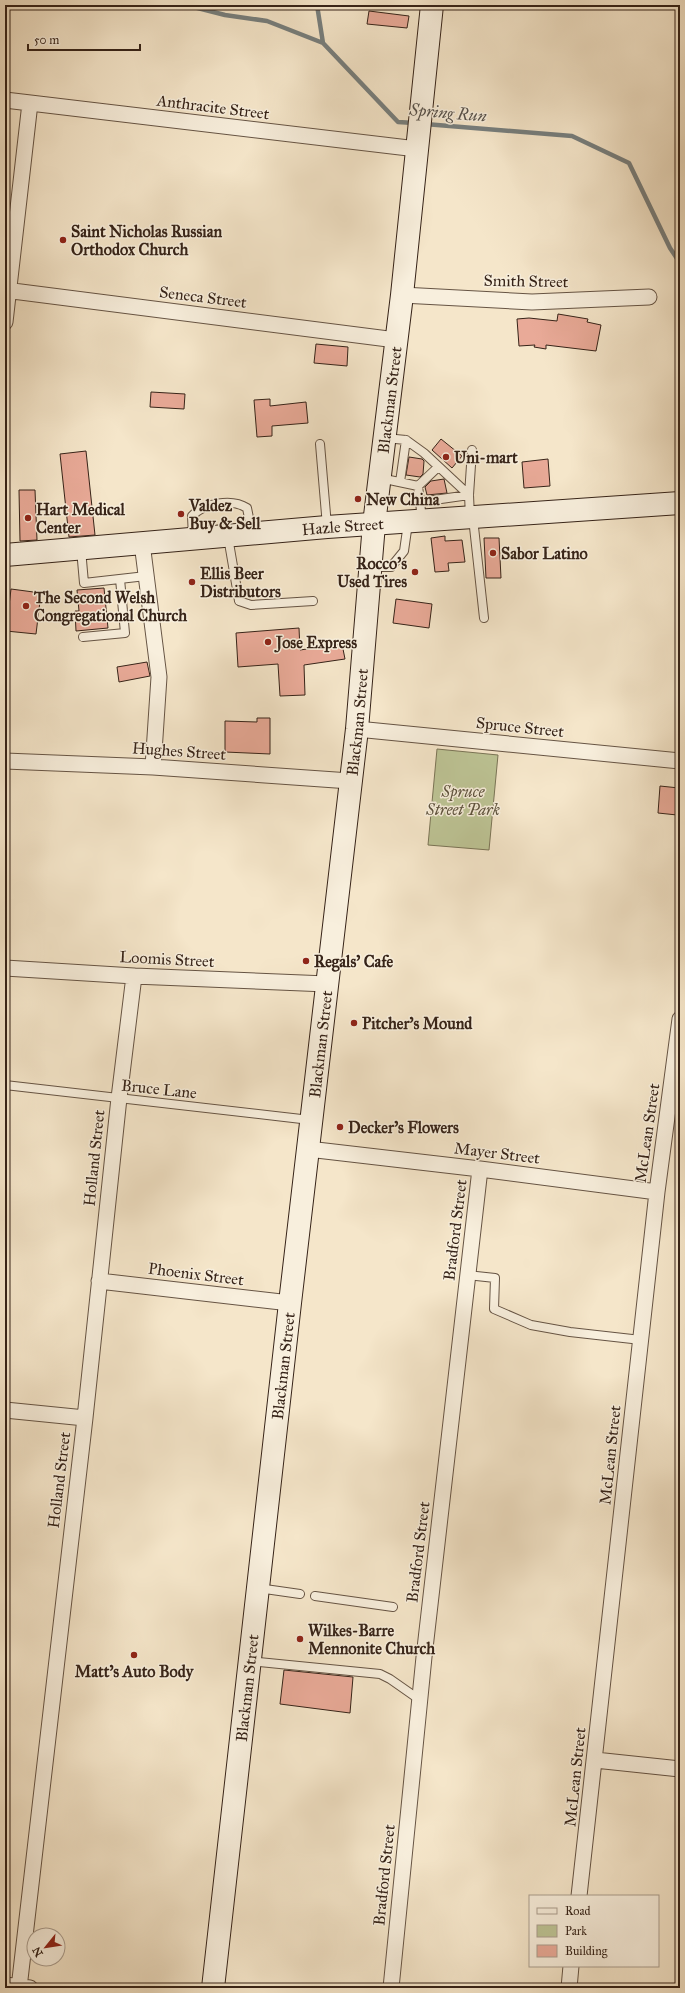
<svg xmlns="http://www.w3.org/2000/svg" width="685" height="1993" font-family="'IM FELL Great Primer',serif">
	<rect width="100%" height="100%" fill="#f5e6ca"/>
	<filter id="stains"><feTurbulence type="fractalNoise" baseFrequency=".005" numOctaves="4"/><feColorMatrix values="0 0 0 0 .2 0 0 0 0 .09 0 0 0 0 .02 0 0 0 .5 -.17"/></filter>
	<radialGradient id="worn" r=".72"><stop offset=".6" stop-color="#630" stop-opacity="0"/><stop offset="1" stop-color="#630" stop-opacity=".3"/></radialGradient>
	<path fill="#bdc495" stroke="#7a7456" d="M437,749L498,755L489,850L428,845Z"/>
	<g fill="none" stroke-linecap="round" stroke-linejoin="round">
		<path stroke="#777f7e" stroke-width="4.5" d="M186,5L225,15L267,21L323,43L398,122L414,123
			M317,5L323,43
			M425,124L572,136L629,163L670,248L680,263"/>
	</g>
	<path fill="#e9aa98" stroke="#362318" d="M369,11L409,16L407,28L367,24Z
		M558,314L588,319L587,322L601,325L596,351L546,345V349L534,347L535,345L519,346L517,319L529,318L557,321Z
		M316,344L348,347L347,366L314,363Z
		M151,392L185,394L184,409L150,407Z
		M270,399V406L306,402L308,423L272,426V436L257,437L254,400Z
		M441,439L462,456L452,468L432,450Z
		M86,451L95,535L69,537L60,454Z
		M409,457L422,459L424,461L423,474L420,477L406,475Z
		M548,459L550,486L524,488L522,462Z
		M444,479L447,493L427,495L425,487L431,481Z
		M19,490H35L37,540L20,541Z
		M445,536V541L462,540L465,562L448,563L449,571L435,572L431,538Z
		M484,538H499L501,578H486Z
		M104,588L108,628L76,631L75,611H79L77,590Z
		M11,589L41,593L36,634L6,631Z
		M396,599L432,604L429,628L393,623Z
		M299,628L300,650L342,644L345,659L304,665L305,695L280,696L278,664L238,667L236,633Z
		M147,662L150,676L119,682L117,667Z
		M257,718H270V754L225,752V721L257,722Z
		M660,786L679,788L677,815L658,813Z
		M284,1670L353,1677L350,1713L280,1704Z"/>
	<g fill="none" stroke-linecap="round" stroke-linejoin="round">
		<defs>
			<path id="service" d="M385,438L406,440L400,482
				M406,440L424,453L469,495
				M320,444L327,526
				M380,478L418,486L420,502
				M418,486L438,467
				M469,495L472,450
				M473,518L484,618
				M422,520L420,502L469,495L470,517
				M228,537L239,601L251,605L313,601
				M193,538L192,516C204,503 232,498 247,508L252,533
				M81,549L84,583L146,576
				M372,567H391L404,551L408,523
				M83,637L125,633L120,579
				M5,1085L310,1120
				M467,1275L495,1278L494,1309L531,1325L570,1332L641,1340
				M258,1588L300,1594
				M315,1596L393,1607
				M250,1661L380,1674L390,1679L420,1700"/>
			<path id="minor" d="M5,100L417,149
				M5,290L396,340
				M402,295L532,302L649,297
				M5,322L30,103
				M142,543L159,677L153,767
				M357,729L680,761
				M5,761L153,767L350,781
				M5,968L134,976L327,984
				M308,1149L480,1169L657,1192
				M99,1281L290,1303
				M5,1410L85,1418
				M595,1760L680,1769
				M579,1896L657,1192L680,1019
				M5,1985L30,1988
				M19,1988L85,1418L119,1098L134,976
				M391,1988L424,1657L480,1169
				M569,1988L571,1966"/>
			<g id="secondary">
				<path id="s1" d="M5,555L327,527L680,503"/>
				<path id="s2" d="M213,1988L290,1303L357,729L374,524L402,295L432,5"/>
			</g>
		</defs>
		<use href="#service" stroke="#665444" stroke-width="10"/>
		<use href="#minor" stroke="#665444" stroke-width="17"/>
		<use href="#secondary" stroke="#362318" stroke-width="24"/>
		<use href="#service" stroke="#f8efdd" stroke-width="8"/>
		<use href="#minor" stroke="#f8efdd" stroke-width="15"/>
		<use href="#secondary" stroke="#f8efdd" stroke-width="22"/>
	</g>
	<g fill="#8f2418" stroke="#f8efdd" stroke-width="1.5">
		<circle cx="63" cy="240" r="4"/>
		<circle cx="446" cy="457" r="4"/>
		<circle cx="358" cy="499" r="4"/>
		<circle cx="181" cy="514" r="4"/>
		<circle cx="28" cy="518" r="4"/>
		<circle cx="493" cy="553" r="4"/>
		<circle cx="415" cy="572" r="4"/>
		<circle cx="192" cy="582" r="4"/>
		<circle cx="26" cy="606" r="4"/>
		<circle cx="268" cy="642" r="4"/>
		<circle cx="306" cy="961" r="4"/>
		<circle cx="354" cy="1023" r="4"/>
		<circle cx="340" cy="1127" r="4"/>
		<circle cx="300" cy="1639" r="4"/>
		<circle cx="134" cy="1655" r="4"/>
	</g>
	<g text-anchor="middle" dominant-baseline="central" stroke-width="3" stroke-linejoin="round" paint-order="stroke">
		<g font-size="16" fill="#362318" stroke="#f8efdd">
			<text transform="translate(213 107) rotate(7)">Anthracite Street</text>
			<text transform="translate(526 281) rotate(1)">Smith Street</text>
			<text transform="translate(203 297) rotate(7)">Seneca Street</text>
			<text stroke="none"><textPath href="#s2" startOffset="1598">Blackman Street</textPath></text>
			<text stroke="none"><textPath href="#s1" startOffset="339">Hazle Street</textPath></text>
			<text stroke="none"><textPath href="#s2" startOffset="1274">Blackman Street</textPath></text>
			<text transform="translate(520 727) rotate(6)">Spruce Street</text>
			<text transform="translate(179 751) rotate(4)">Hughes Street</text>
			<text transform="translate(167 959) rotate(3)">Loomis Street</text>
			<text stroke="none"><textPath href="#s2" startOffset="950">Blackman Street</textPath></text>
			<text transform="translate(159 1089) rotate(6)">Bruce Lane</text>
			<text transform="translate(647 1133) rotate(-82)">McLean Street</text>
			<text transform="translate(497 1153) rotate(7)">Mayer Street</text>
			<text transform="translate(94 1158) rotate(-84)">Holland Street</text>
			<text transform="translate(455 1230) rotate(-83)">Bradford Street</text>
			<text transform="translate(196 1274) rotate(7)">Phoenix Street</text>
			<text stroke="none"><textPath href="#s2" startOffset="626">Blackman Street</textPath></text>
			<text transform="translate(610 1455) rotate(-84)">McLean Street</text>
			<text transform="translate(59 1480) rotate(-83)">Holland Street</text>
			<text transform="translate(418 1552) rotate(-83)">Bradford Street</text>
			<text stroke="none"><textPath href="#s2" startOffset="302">Blackman Street</textPath></text>
			<text transform="translate(575 1777) rotate(-84)">McLean Street</text>
			<text transform="translate(384 1875) rotate(-84)">Bradford Street</text>
		</g>
		<g font-size="16" font-weight="bold" fill="#362318" stroke="#f8efdd" text-anchor="start">
			<text x="71" y="231">Saint Nicholas Russian<tspan x="71" dy="18">Orthodox Church</tspan></text>
			<text x="454" y="457">Uni-mart</text>
			<text x="366" y="499">New China</text>
			<text x="189" y="505">Valdez<tspan x="189" dy="18">Buy &amp; Sell</tspan></text>
			<text x="36" y="509">Hart Medical<tspan x="36" dy="18">Center</tspan></text>
			<text x="501" y="553">Sabor Latino</text>
			<text x="407" y="563" text-anchor="end">Rocco's<tspan x="407" dy="18">Used Tires</tspan></text>
			<text x="200" y="573">Ellis Beer<tspan x="200" dy="18">Distributors</tspan></text>
			<text x="34" y="597">The Second Welsh<tspan x="34" dy="18">Congregational Church</tspan></text>
			<text x="276" y="642">Jose Express</text>
			<text x="314" y="961">Regals' Cafe</text>
			<text x="362" y="1023">Pitcher's Mound</text>
			<text x="348" y="1127">Decker's Flowers</text>
			<text x="308" y="1630">Wilkes-Barre<tspan x="308" dy="18">Mennonite Church</tspan></text>
			<text x="134" y="1671" text-anchor="middle">Matt's Auto Body</text>
		</g>
		<g font-size="16" font-style="italic" fill="#5e533e" stroke="#f8efdd">
			<text x="463" y="791">Spruce<tspan x="463" dy="18">Street Park</tspan></text>
		</g>
		<g font-size="17" font-style="italic" fill="#56514b" stroke="#f8efdd">
			<text transform="translate(448 113) rotate(5)">Spring Run</text>
		</g>
	</g>
	<rect width="685" height="1993" fill="none" stroke="#f5e6ca" stroke-width="20"/>
	<rect x="6" y="6" width="673" height="1981" fill="none" stroke="#362318" stroke-width="2"/>
	<rect x="10" y="10" width="665" height="1973" fill="none" stroke="#362318"/>
	<rect x="529" y="1895" width="130" height="72" fill="#f8efdd" stroke="#aa9d8e"/>
	<rect x="537" y="1908" width="20" height="6" fill="#f8efdd" stroke="#aa9d8e"/>
	<text x="565" y="1915" font-size="12" fill="#362318">Road</text>
	<rect x="537" y="1925" width="20" height="12" fill="#bdc495" stroke="#aa9d8e"/>
	<text x="565" y="1935" font-size="12" fill="#362318">Park</text>
	<rect x="537" y="1945" width="20" height="12" fill="#e9aa98" stroke="#aa9d8e"/>
	<text x="565" y="1955" font-size="12" fill="#362318">Building</text>
	<g transform="translate(46 1947) rotate(240)"><circle r="19" fill="#f8efdd" stroke="#aa9d8e"/>
	<path d="M0-3L7 15L0 10L-7 15Z" fill="#8f2418"/>
	<text y="-6" font-size="11" font-weight="bold" text-anchor="middle" fill="#362318">N</text>
	</g>
	<path d="M28 44v6h112v-6" fill="none" stroke="#362318" stroke-width="2"/>
	<text x="34" y="44" font-size="12" fill="#362318" stroke="#f8efdd" stroke-width="3" paint-order="stroke">50 m</text>
	<rect width="100%" height="100%" filter="url(#stains)"/>
	<rect width="100%" height="100%" fill="url(#worn)"/>
</svg>
